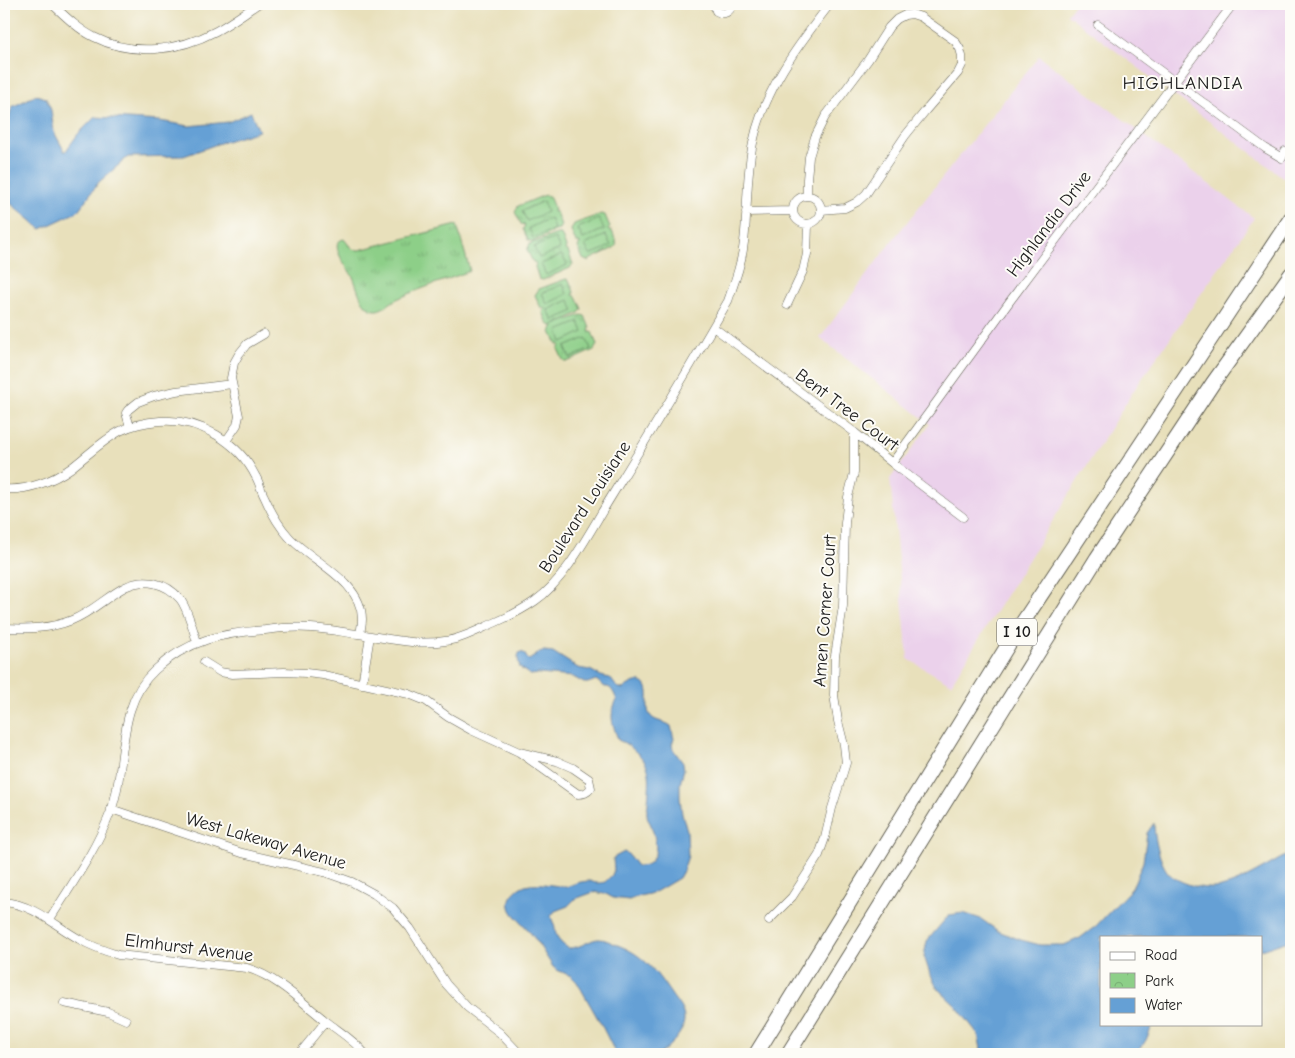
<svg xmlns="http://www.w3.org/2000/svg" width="1295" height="1058" font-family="'Comic Neue',sans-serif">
	<defs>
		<pattern id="grass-tufts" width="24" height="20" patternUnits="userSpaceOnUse" patternTransform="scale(1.25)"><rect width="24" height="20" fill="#8dcf88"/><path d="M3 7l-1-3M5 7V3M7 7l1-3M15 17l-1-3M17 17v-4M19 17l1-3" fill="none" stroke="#79b175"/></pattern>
		<pattern id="park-crowns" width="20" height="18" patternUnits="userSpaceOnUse" patternTransform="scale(1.25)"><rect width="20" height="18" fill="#8dcf88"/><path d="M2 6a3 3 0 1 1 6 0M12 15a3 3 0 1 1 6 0" fill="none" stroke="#79b175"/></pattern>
	</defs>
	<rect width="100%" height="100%" fill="#fdfcf7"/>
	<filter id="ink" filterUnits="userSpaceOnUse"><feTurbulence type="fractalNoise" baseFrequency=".02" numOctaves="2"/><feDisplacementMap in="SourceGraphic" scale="10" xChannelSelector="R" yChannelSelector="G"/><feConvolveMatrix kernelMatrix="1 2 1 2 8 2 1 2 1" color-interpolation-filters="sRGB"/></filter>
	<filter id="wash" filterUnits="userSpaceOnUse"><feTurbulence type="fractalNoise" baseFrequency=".0096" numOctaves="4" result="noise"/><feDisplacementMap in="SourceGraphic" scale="20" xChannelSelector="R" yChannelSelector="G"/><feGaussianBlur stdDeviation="1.12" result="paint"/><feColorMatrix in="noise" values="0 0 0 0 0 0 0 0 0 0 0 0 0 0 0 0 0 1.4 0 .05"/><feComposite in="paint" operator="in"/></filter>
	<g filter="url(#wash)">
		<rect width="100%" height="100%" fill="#e8e0bb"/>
		<path fill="#ebd1eb" d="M1075,4H1291V167L1284,178L1067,14Z
			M1039,56L1254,218L1134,390L951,684L908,659L890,479L930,424L820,338L888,246Z"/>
		<path fill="url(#grass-tufts)" stroke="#547652" d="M457,225L470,271C446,280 421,288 397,299C391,302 384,309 377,310C361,311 358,287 353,277C349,269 326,243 344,239L352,249L359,250Z"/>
		<path fill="url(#park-crowns)" stroke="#547652" d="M545,195L549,196L554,208L553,212H556L561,225L559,229L532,242L528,240L523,229L525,225L521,224L515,212L518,206Z
			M601,214L605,215L610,227L608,230L612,231L617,244L614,248L587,261L583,259L578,247L580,243H576L571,230L574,224Z
			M557,234H561L566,247L565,250L568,251L573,264L570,268L543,280L539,279L535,267L536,263L533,262L527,250L530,244Z
			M566,279L569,280L574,292L573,295L576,296L582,309L579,313L554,325L581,315L585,316L590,328L589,332H592L597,345L594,350L567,362L563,360L558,349L560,345L557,344L551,332L554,325L552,326L548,324L543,312L545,308H541L535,295L539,289Z"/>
		<path fill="#8dcf88" stroke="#547652" d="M543,201L547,212L527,221L522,211Z
			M550,218L554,229L533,238L529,228Z
			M599,219L604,229L583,239L578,228Z
			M606,235L611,246L590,255L585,245Z
			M555,238L560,249L539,258L534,247Z
			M562,255L567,265L546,275L541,264Z
			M563,284L567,294L547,304L542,293Z
			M569,300L574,311L553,320L548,310Z
			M579,322L583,332L562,342L558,331Z
			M586,338L591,349L570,358L565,347Z"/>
		<path fill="#65a0d5" stroke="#405e78" d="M36,95L46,98L51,110L54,132L65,152L78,134L95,117L160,121L189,126L228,122L251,112L259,131L220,143L184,156L128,157L99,182L77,212L41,229L11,204L4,137L12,107Z
			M544,651L553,652L578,668L590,670L601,676L610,678L617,687L623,689C627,686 635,680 641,682C654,686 644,707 650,715C654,722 665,721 671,726L674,739L672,744L673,749L683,763L684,769L680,784V798L682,814L687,830L688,856L683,871L679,878L657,891L649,894L639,896L629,900L613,898L606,894L594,892L575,899L568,906L555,911L551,916C552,920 554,924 555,928C556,938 559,942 568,948C580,949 591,938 600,939C605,939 610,942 615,944C643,954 654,969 671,994C676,1002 685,1010 684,1021C682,1036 670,1045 660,1054H616L601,1024L577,982L571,976L557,970L553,967C545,955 538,942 529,931C523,923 515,918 511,910C509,905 509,900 512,895C515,892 517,889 521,887C531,880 555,886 567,887C574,883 583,881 591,881C595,884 601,883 605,882L612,875L614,870L613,858L624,852L628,854L637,866C645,866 649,865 653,858C659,849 654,835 651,825C649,821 647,818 647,814C646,810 648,806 648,803C649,783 654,768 637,753C631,747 626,743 618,740C613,723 608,717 617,700C614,694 612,686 605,687L596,680L588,683H584L573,677L539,674L530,675L520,668C519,663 516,657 520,652L524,653L527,658L529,660L539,653Z
			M1154,823C1154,837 1160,869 1173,877C1179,881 1187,884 1194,886C1204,888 1211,889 1221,887C1244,882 1269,864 1291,853V939L1288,941L1261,950V937H1101V1024H1153L1146,1040L1137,1054H982L978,1034L956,1006L937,988L929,971L924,956L927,941L937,929L949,915L963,913L981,919L998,931L1021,940L1040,945H1064L1080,938L1096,926L1132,888L1143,862L1147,833Z"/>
	</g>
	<g filter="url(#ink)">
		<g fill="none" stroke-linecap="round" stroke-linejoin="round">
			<defs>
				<path id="street" d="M52,4C65,16 78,29 94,37C133,57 179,51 216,31C231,23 244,13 258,4
					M714,4L716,11C724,16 730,12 733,4
					M1098,25L1265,148L1282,158L1285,151
					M793 210a14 14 0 1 1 28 0a14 14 0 1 1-28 0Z
					M807,196V179L809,157L815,137L825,117L868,60L889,27L897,19L905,15L912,14L921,17L955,41L960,49L962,56V65L958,73L926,110L905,136L866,194L857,202L845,208L821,210
					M746,212L793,211
					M787,305L803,271L807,254L808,224
					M713,327L854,432L892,463L963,517
					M130,427L126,413L128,410L138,402L154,396L176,391L232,384
					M226,441L237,425L239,416L231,378L234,363L239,354L247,344L264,334
					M892,463L1010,301L1233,4
					M4,489C27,491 53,481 71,468C88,455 102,441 120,431C132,425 146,422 160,421C199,418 239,442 256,477C260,484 261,491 265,498C271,512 279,526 289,537C311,561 362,581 362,619C362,624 361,629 360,634
					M4,628C27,629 50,629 72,620C92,612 106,597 125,587C144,578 166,582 180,599C188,609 193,630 197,642
					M204,662L220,672L232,674L284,672L306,673L323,675L409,694L426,701L448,717L471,730L519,752L557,761L573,768L589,779L591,788C587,793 584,794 578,794L519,752
					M362,684L370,636
					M111,809L242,853L324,872L352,882L374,894L393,908L410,928L446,984L467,1007L500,1033L520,1054
					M4,902C35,905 54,925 79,939C92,947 105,951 118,955L247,968C276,976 303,1003 327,1022C340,1032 355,1041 365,1054
					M50,919C72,884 96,850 111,811C128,765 115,706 155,670C187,640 223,633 265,630C280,628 296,627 311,628C327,629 342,632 358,634C387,638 415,646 445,641C462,639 478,630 494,623C508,617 522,610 535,601C566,580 591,529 611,497C651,432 690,367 728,301C735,281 742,262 744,242C748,209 746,175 753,143C764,90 798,45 830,4
					M769,920L792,897L819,855L825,838L832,808L846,763L844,745L838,721L834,695L835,656L843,606L845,523L848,497L854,473V432
					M64,1003L108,1012L126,1020
					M299,1054L326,1021"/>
				<path id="highway" d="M756,1054L1013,637L1291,218
					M788,1054L1097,558L1213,383L1291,274"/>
			</defs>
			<use href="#street" stroke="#636154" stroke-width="9"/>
			<use href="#highway" stroke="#636154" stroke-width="16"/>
			<use href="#street" stroke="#fff" stroke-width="8"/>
			<use href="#highway" stroke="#fff" stroke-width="14"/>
		</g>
	</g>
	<g text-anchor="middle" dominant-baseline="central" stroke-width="4" stroke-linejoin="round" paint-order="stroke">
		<rect fill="#fdfcf7" stroke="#605f5e" stroke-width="1" x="997" y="618.5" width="40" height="27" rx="4"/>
		<g font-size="16" font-weight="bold" fill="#1c1c1c">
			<text x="1017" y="632">I 10</text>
		</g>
		<g font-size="18" fill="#1c1c1c" stroke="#fdfcf7">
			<text transform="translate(1049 224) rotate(-53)">Highlandia Drive</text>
			<text transform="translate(847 410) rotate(37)">Bent Tree Court</text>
			<text transform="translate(585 507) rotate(-57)">Boulevard Louisiane</text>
			<text transform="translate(825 611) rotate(-86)">Amen Corner Court</text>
			<text transform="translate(266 841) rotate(16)">West Lakeway Avenue</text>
			<text transform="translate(189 948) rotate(7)">Elmhurst Avenue</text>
		</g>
		<g font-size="19" letter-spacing="1" fill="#1c1c1c" stroke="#fdfcf7">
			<text x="1183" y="83">HIGHLANDIA</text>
		</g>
	</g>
	<rect width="1295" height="1058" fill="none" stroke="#fdfcf7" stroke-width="20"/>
	<rect x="1100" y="936" width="162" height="90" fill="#fdfcf7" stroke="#a3a29f"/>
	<rect x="1110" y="952" width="25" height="8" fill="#ffffff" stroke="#a3a29f"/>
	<text x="1145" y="960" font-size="15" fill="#1c1c1c">Road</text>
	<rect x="1110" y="973" width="25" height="15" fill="url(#park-crowns)" stroke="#a3a29f"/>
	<text x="1145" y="986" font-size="15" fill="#1c1c1c">Park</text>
	<rect x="1110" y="998" width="25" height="15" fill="#65a0d5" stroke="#a3a29f"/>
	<text x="1145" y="1010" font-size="15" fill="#1c1c1c">Water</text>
</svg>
